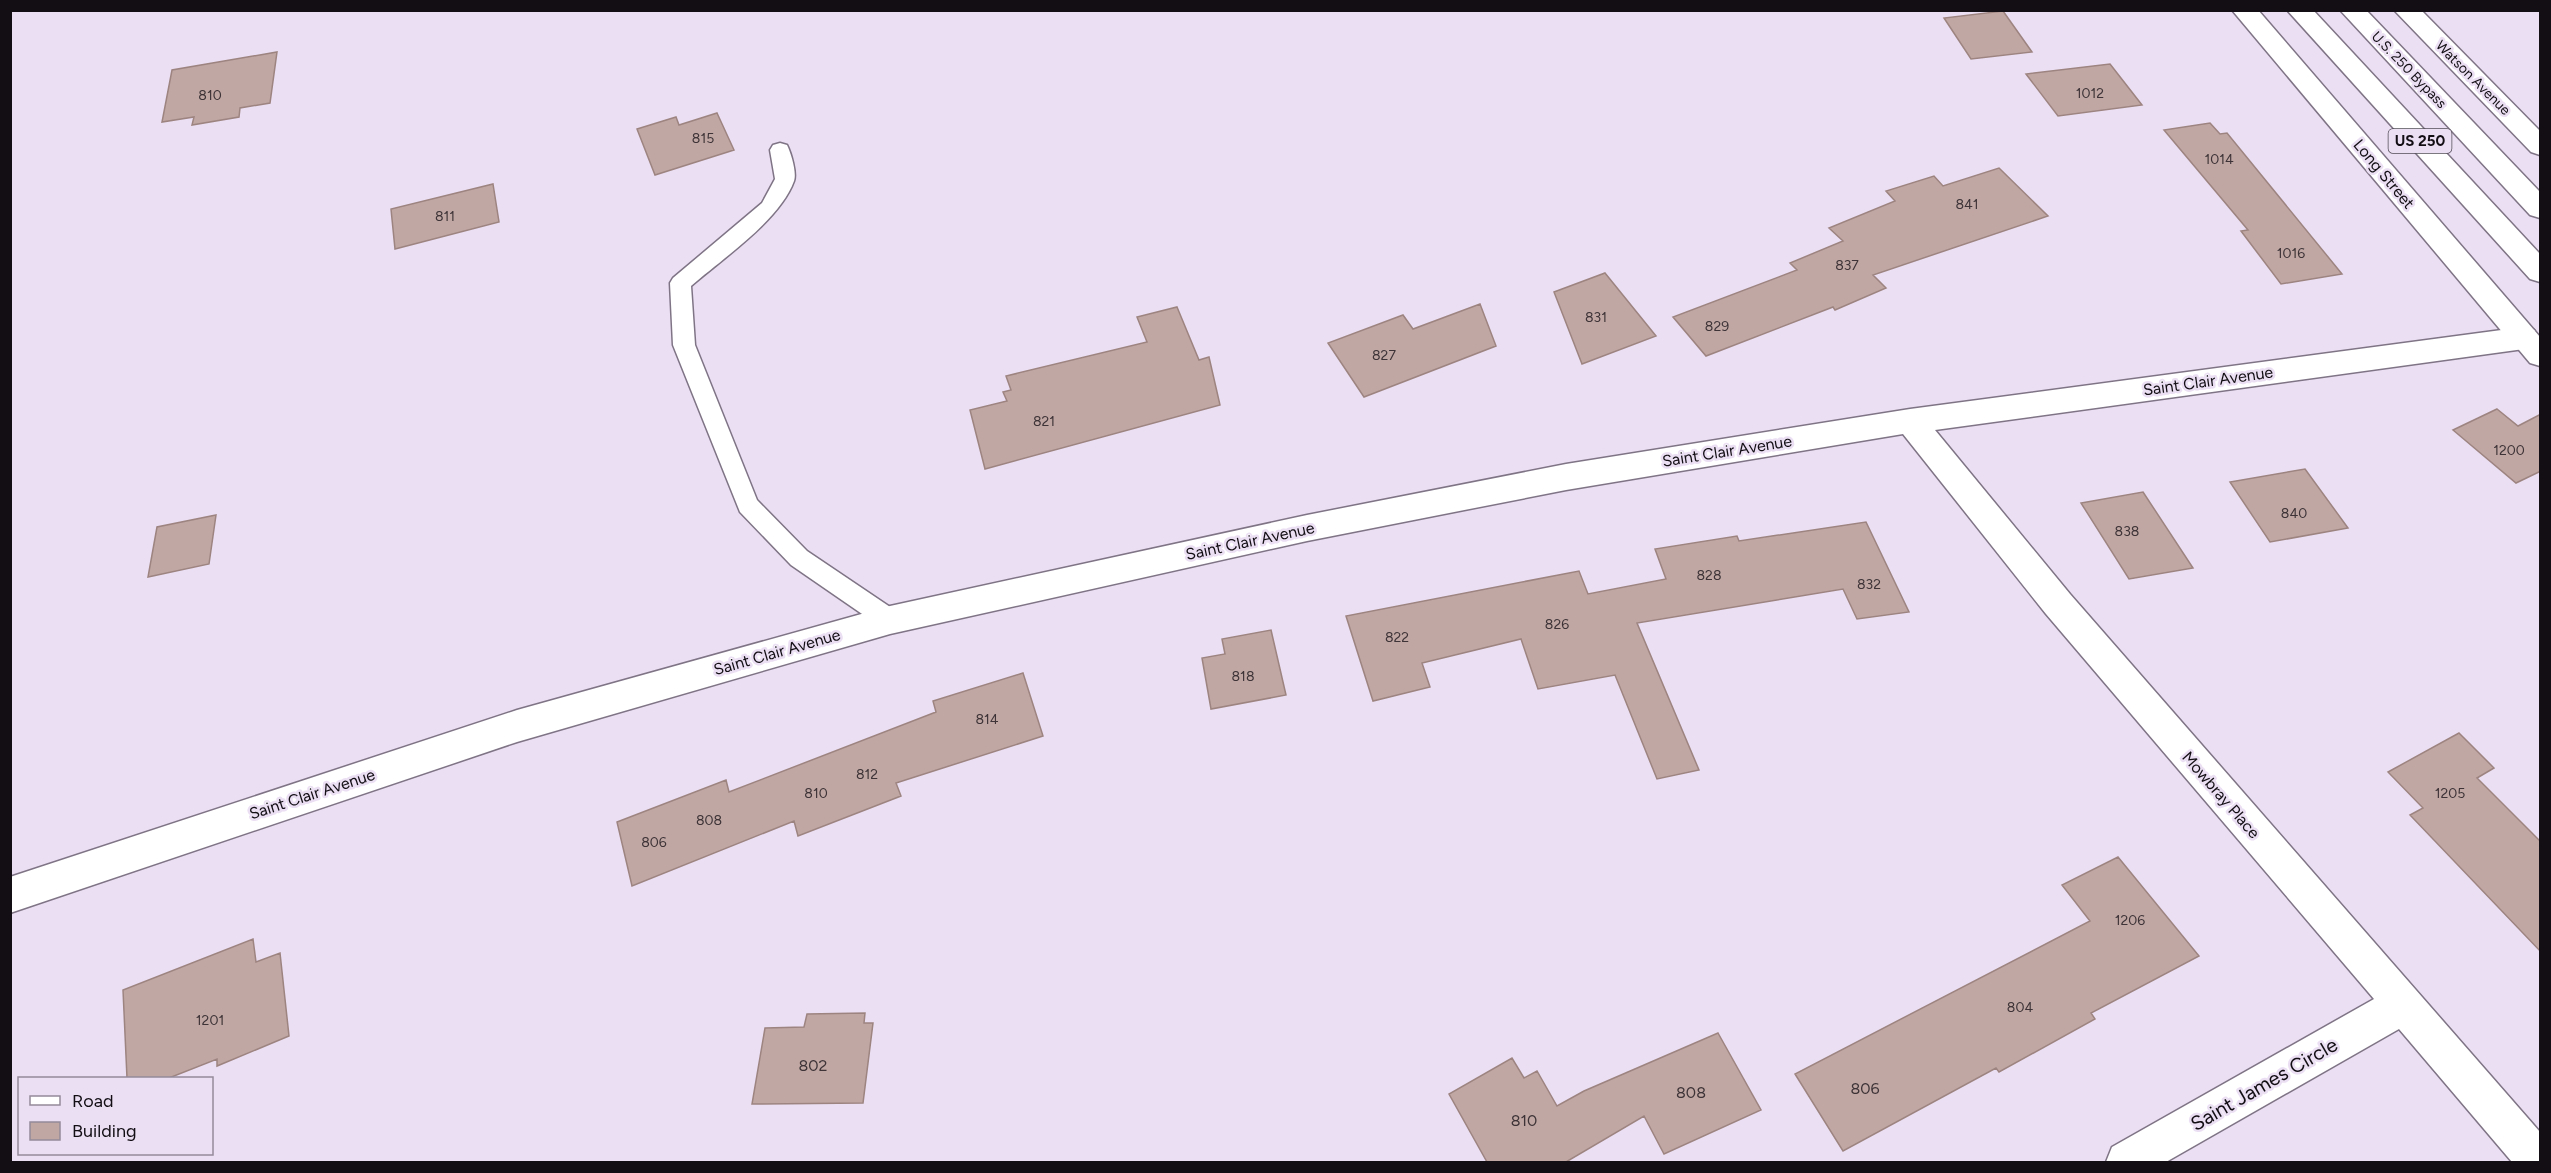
<svg xmlns="http://www.w3.org/2000/svg" width="2551" height="1173" font-family="Figtree,sans-serif">
	<rect width="100%" height="100%" fill="#ebdff3"/>
	<path fill="#c0a7a3" stroke="#9d8481" stroke-width="1.5" d="M2003,11L2032,52L1971,59L1944,18Z
		M277,52L270,103L240,108L239,117L192,125L194,117L162,122L172,70Z
		M2110,64L2142,105L2058,116L2026,74Z
		M717,113L734,150L655,175L637,129L676,117L679,125Z
		M2210,123L2220,134L2227,133L2342,274L2281,284L2241,231L2248,230L2164,130Z
		M1999,168L2048,216L1873,275L1886,288L1835,310L1833,307L1706,356L1673,317L1797,270L1790,263L1843,241L1829,228L1895,201L1886,191L1934,176L1943,186Z
		M493,184L499,222L395,249L391,209Z
		M1605,273L1656,336L1582,364L1554,292Z
		M1480,304L1496,346L1364,397L1328,343L1403,315L1413,329Z
		M1177,307L1199,360L1209,357L1220,405L985,469L970,410L1007,401L1003,392L1011,390L1006,376L1147,342L1137,317Z
		M2497,409L2518,426L2541,414V471L2516,483L2453,430Z
		M2305,469L2348,528L2270,542L2230,482Z
		M2143,492L2193,568L2129,579L2081,503Z
		M216,515L209,564L148,577L157,527Z
		M1866,522L1909,612L1857,619L1843,589L1637,623L1699,770L1657,779L1615,675L1538,689L1521,639L1422,663L1430,687L1373,701L1346,616L1579,571L1588,594L1666,579L1655,549L1737,536L1739,541Z
		M1271,630L1286,695L1211,709L1202,658L1225,654L1222,639Z
		M1023,673L1043,736L896,783L901,796L798,836L794,821L632,886L617,822L726,780L729,792L936,712L933,701Z
		M2459,733L2494,768L2477,778L2541,842V952L2410,815L2423,808L2388,772Z
		M2118,857L2199,956L2091,1013L2095,1019L1999,1072L1996,1068L1843,1151L1795,1074L2090,921L2062,885Z
		M253,939L256,962L280,953L289,1036L217,1066V1059L169,1078H127L123,990Z
		M865,1013L864,1023H873L863,1103L752,1104L765,1028L804,1027L807,1014Z
		M1718,1033L1761,1110L1664,1154L1644,1116L1566,1162H1487L1449,1094L1512,1058L1524,1078L1537,1071L1557,1106L1584,1091Z"/>
	<g fill="none" stroke-linecap="round" stroke-linejoin="round">
		<defs>
			<path id="service" d="M780,143L787,145C791,153 797,173 794,181C780,220 722,259 691,286L695,345L757,500L807,551L899,613L902,620L899,627L890,630L881,627L791,565L740,512L673,345L670,283L673,278L762,203L775,179L770,150L773,145Z"/>
			<path id="minor" d="M2524,327L2534,330L2539,338L2534,346L2524,349L1935,430L2070,594L2540,1132V1162H2512L2399,1029L2166,1162H2106L2112,1147L2374,999L2046,614L1903,434L1566,490L1307,541L890,634L517,742L10,913V877L517,710L890,606L1307,515L1566,464L1910,409Z"/>
			<path id="tertiary" d="M2232,10H2258L2534,330L2539,338L2534,346L2524,349L2514,346Z
				M2394,10H2421L2540,131V155L2531,152Z"/>
			<path id="trunk" d="M2287,10H2313L2540,254V282L2530,279Z
				M2340,10H2366L2540,192V218L2530,215Z
				M2524,327L2534,330L2540,337V366L2530,363L2509,338L2514,330Z"/>
		</defs>
		<use href="#service" stroke="#7f7486" stroke-width="3"/>
		<use href="#minor" stroke="#7f7486" stroke-width="3"/>
		<use href="#tertiary" stroke="#7f7486" stroke-width="3"/>
		<use href="#trunk" stroke="#7f7486" stroke-width="3"/>
		<use href="#service" fill="#fff" fill-rule="evenodd"/>
		<use href="#minor" fill="#fff" fill-rule="evenodd"/>
		<use href="#tertiary" fill="#fff" fill-rule="evenodd"/>
		<use href="#trunk" fill="#fff" fill-rule="evenodd"/>
	</g>
	<g text-anchor="middle" dominant-baseline="central" stroke-width="5" stroke-linejoin="round" paint-order="stroke">
		<g font-size="14" fill="#120e14" stroke="#ebdff3">
			<text transform="translate(2409 70) rotate(46)">U.S. 250 Bypass</text>
			<text transform="translate(2473 78) rotate(45)">Watson Avenue</text>
		</g>
		<g font-size="14" fill="#3e3438">
			<text x="2090" y="93">1012</text>
			<text x="210" y="95">810</text>
			<text x="703" y="138">815</text>
			<text x="2219" y="159">1014</text>
			<text x="1967" y="204">841</text>
			<text x="445" y="216">811</text>
			<text x="2291" y="253">1016</text>
			<text x="1847" y="265">837</text>
			<text x="1596" y="317">831</text>
			<text x="1717" y="326">829</text>
			<text x="1384" y="355">827</text>
			<text x="1044" y="421">821</text>
			<text x="2509" y="450">1200</text>
			<text x="2294" y="513">840</text>
			<text x="2127" y="531">838</text>
			<text x="1709" y="575">828</text>
			<text x="1869" y="584">832</text>
			<text x="1557" y="624">826</text>
			<text x="1397" y="637">822</text>
			<text x="1243" y="676">818</text>
			<text x="987" y="719">814</text>
			<text x="867" y="774">812</text>
			<text x="816" y="793">810</text>
			<text x="2450" y="793">1205</text>
			<text x="709" y="820">808</text>
			<text x="654" y="842">806</text>
			<text x="2130" y="920">1206</text>
			<text x="2020" y="1007">804</text>
			<text x="210" y="1020">1201</text>
		</g>
		<rect fill="#ebdff3" stroke="#534d57" stroke-width="1.5" x="2388.5" y="129" width="63" height="24" rx="4.5"/>
		<g font-size="15" font-weight="bold" fill="#120e14">
			<text x="2420" y="141">US 250</text>
		</g>
		<g font-size="16" fill="#120e14" stroke="#ebdff3">
			<text transform="translate(2384 174) rotate(50)">Long Street</text>
			<text transform="translate(2208 381) rotate(-8)">Saint Clair Avenue</text>
			<text transform="translate(1727 451) rotate(-9)">Saint Clair Avenue</text>
			<text transform="translate(1250 541) rotate(-12)">Saint Clair Avenue</text>
			<text transform="translate(777 652) rotate(-16)">Saint Clair Avenue</text>
			<text transform="translate(312 794) rotate(-18)">Saint Clair Avenue</text>
			<text transform="translate(2221 795) rotate(49)">Mowbray Place</text>
		</g>
		<g font-size="16" fill="#3e3438">
			<text x="813" y="1065">802</text>
			<text x="1865" y="1088">806</text>
			<text x="1691" y="1092">808</text>
			<text x="1524" y="1120">810</text>
		</g>
		<g font-size="20" fill="#120e14" stroke="#ebdff3">
			<text transform="translate(2264 1084) rotate(-30)">Saint James Circle</text>
		</g>
	</g>
	<rect width="2551" height="1173" fill="none" stroke="#120e14" stroke-width="24"/>
	<rect x="18" y="1077" width="195" height="78" fill="#ebdff3" stroke="#948b9a" stroke-width="1.5"/>
	<rect x="30" y="1096" width="30" height="9" fill="#ffffff" stroke="#948b9a" stroke-width="1.5"/>
	<text x="72" y="1107" font-size="18" fill="#120e14">Road</text>
	<rect x="30" y="1122" width="30" height="18" fill="#c0a7a3" stroke="#948b9a" stroke-width="1.5"/>
	<text x="72" y="1137" font-size="18" fill="#120e14">Building</text>
</svg>
